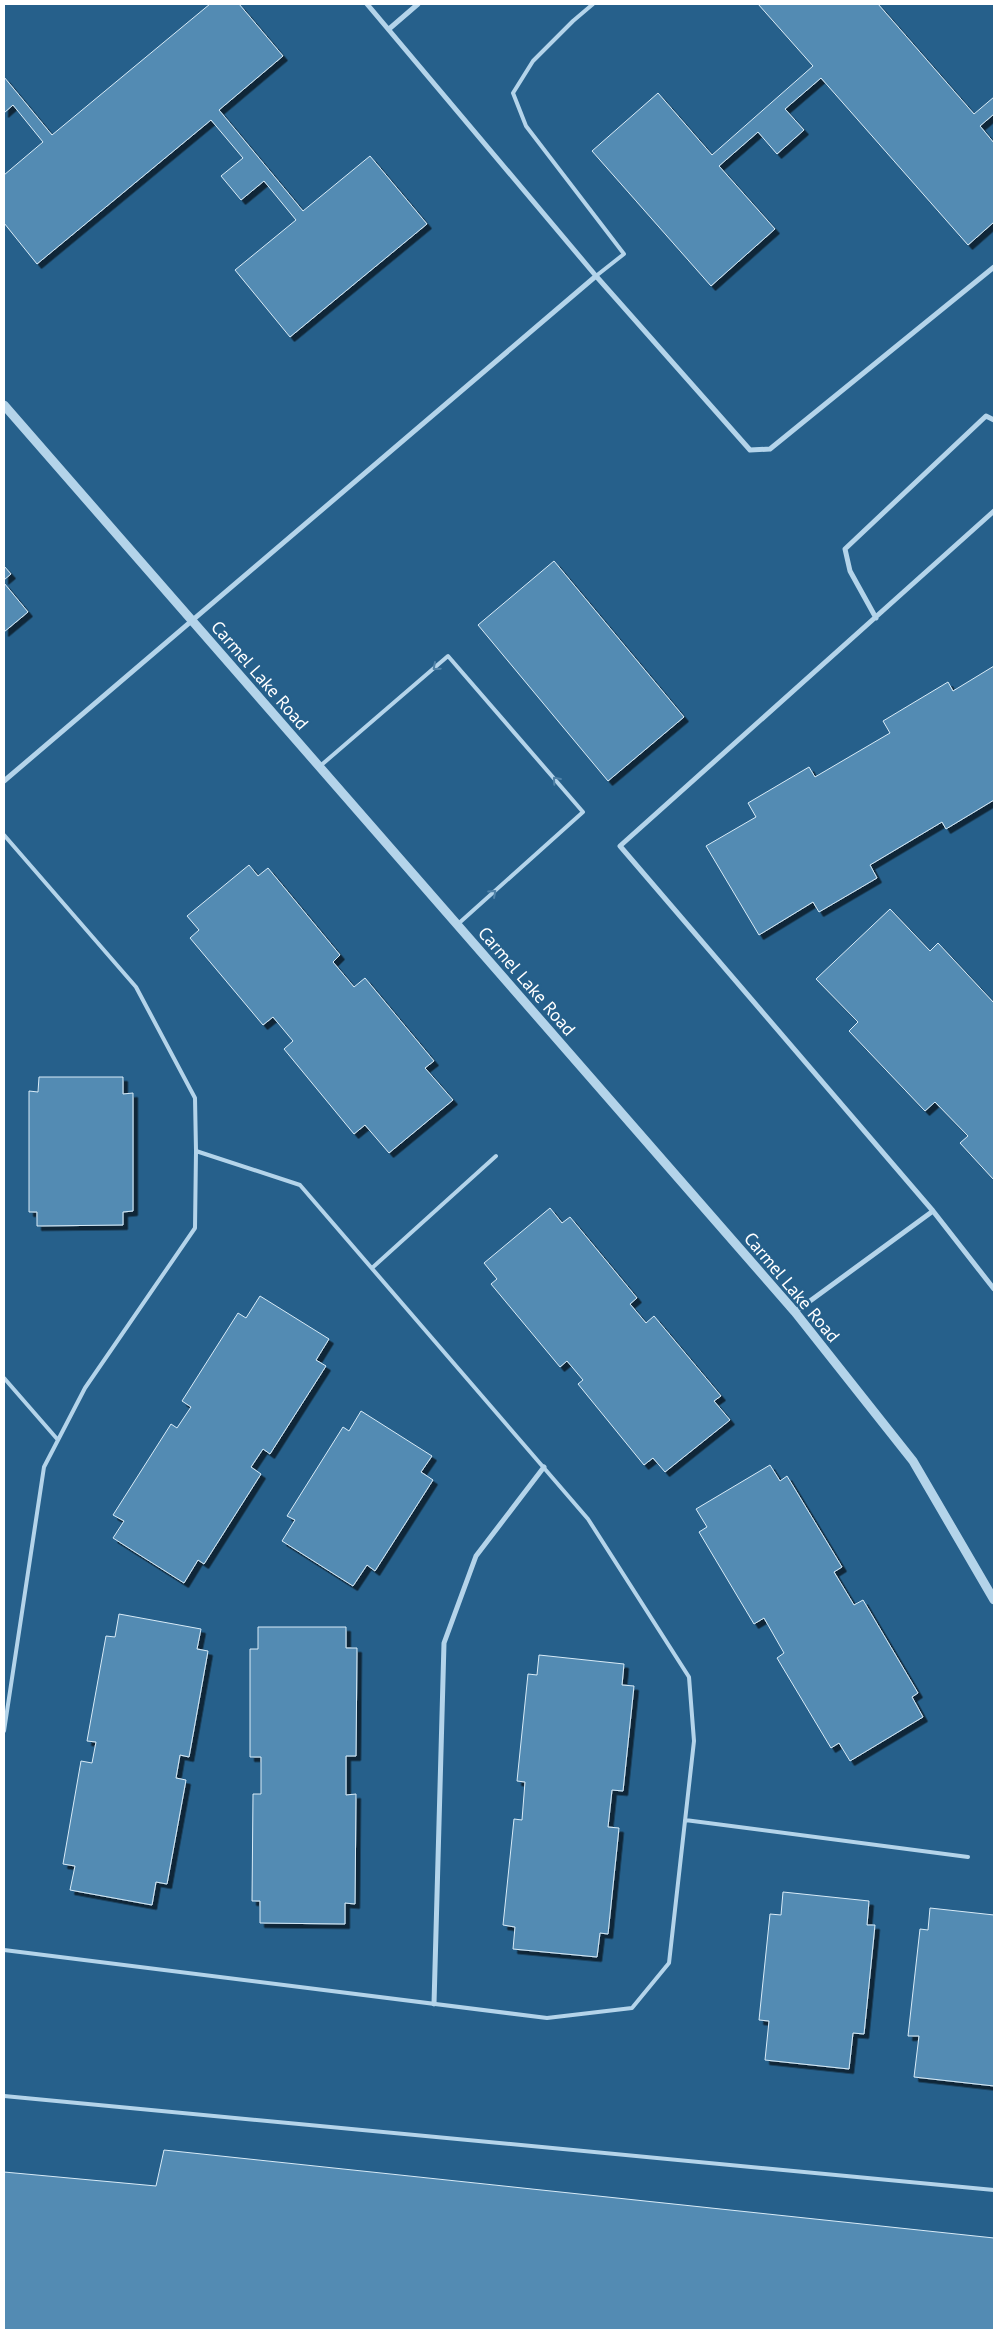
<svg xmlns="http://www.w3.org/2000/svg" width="998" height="2334" font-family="'PT Sans',sans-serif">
	<defs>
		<filter id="shadow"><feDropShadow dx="4.5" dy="4.5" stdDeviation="0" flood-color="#0009"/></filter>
	</defs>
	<rect width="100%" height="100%" fill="#26608b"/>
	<path fill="#538bb3" stroke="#d8ebf7" filter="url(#shadow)" d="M210,4H239L283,56L219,110L303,211L370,156L427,224L290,337L235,270L296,220L264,181L241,200L221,176L243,158L211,120L37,264L4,223V175L43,142L13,105L4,113V77L52,135Z
		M758,4H878L974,114L994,97V114L980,126L994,143V222L968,245L821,78L785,109L804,130L777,154L758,132L719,166L775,229L711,286L592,151L658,93L712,155L813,66Z
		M554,561L684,717L608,781L478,625Z
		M4,566L11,574L4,580Z
		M4,583L28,612L4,632Z
		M994,666V800L946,829L942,822L870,865L877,878L819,912L813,902L759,935L706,846L756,817L748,803L809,767L815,777L890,733L883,721L948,682L953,691Z
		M249,865L258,876L268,868L340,955L333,962L354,987L365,978L434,1061L425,1068L453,1100L389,1153L365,1125L354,1134L284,1049L293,1041L273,1017L263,1025L190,938L199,930L187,916Z
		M890,909L930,951L938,943L994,1003V1180L960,1143L968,1136L935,1102L925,1111L849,1031L858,1022L816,979Z
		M39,1077H123V1094L133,1093V1211L123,1212V1225L37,1226V1212H29V1091L38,1092Z
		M550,1208L562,1223L570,1217L637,1298L630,1304L646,1323L654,1316L721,1396L714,1401L730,1420L665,1472L653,1458L644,1465L578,1384L583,1380L567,1361L560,1367L491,1284L497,1279L484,1263Z
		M260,1296L329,1339L316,1360L326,1366L270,1454L263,1449L251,1467L261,1474L204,1564L198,1560L184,1583L113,1538L124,1521L113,1515L171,1424L177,1428L191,1407L182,1401L238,1313L246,1318Z
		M361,1411L432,1456L421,1472L433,1480L375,1571L367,1565L353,1586L282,1541L295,1520L287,1516L343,1427L349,1431Z
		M770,1465L780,1481L787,1476L842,1567L834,1572L854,1605L863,1600L918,1693L912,1697L923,1717L850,1761L839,1743L831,1748L777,1658L784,1653L764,1618L754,1624L699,1532L707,1527L696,1509Z
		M119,1614L201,1629L197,1649L208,1651L189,1757L180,1755L176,1778L186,1780L167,1884L156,1882L152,1905L70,1890L75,1866L63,1864L81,1761L92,1763L96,1742L87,1741L106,1636L115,1637Z
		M258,1627H346V1648H357L356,1756H346V1795L356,1794L355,1904L345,1903V1924L260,1923V1901H252L253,1794H261V1757H250V1649H258Z
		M539,1655L624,1664L622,1685L634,1686L623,1791L612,1790L608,1827L619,1828L608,1934L600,1933L597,1957L513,1949L515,1927L503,1925L514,1819L522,1820L525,1782L517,1781L528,1674L537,1675Z
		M783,1892L869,1901L867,1925H875L864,2034L853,2033L849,2069L765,2060L769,2021L759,2020L770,1914L781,1915Z
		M930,1908L994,1915V2086L914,2077L919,2036H908L920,1929L928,1930Z
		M164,2150L994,2238V2330H4V2172L156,2186Z"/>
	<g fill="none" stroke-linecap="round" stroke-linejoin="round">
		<path stroke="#b4d4ea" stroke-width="4" d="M593,4L573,21L533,61L513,93L526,126L624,254L596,276
			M319,767L448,656L583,812L458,924
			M4,835L136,987L195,1098L196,1151L195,1228L85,1388L44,1467L4,1731
			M372,1268L496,1156
			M4,1378L58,1440
			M685,1820L968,1857
			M4,1950L547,2018L632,2008L669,1963L694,1741L689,1677L588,1519L300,1185L196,1151
			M4,2096L994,2190"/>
		<path stroke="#b4d4ea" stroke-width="5" d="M367,4L596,276L750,450L770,449L994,267
			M389,29L418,4
			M994,511L620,846L933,1211L994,1289
			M876,618L850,571L845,549L986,416L994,420
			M4,781L596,276
			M795,1312L933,1211
			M434,2004L444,1643L476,1556L544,1467"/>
		<path stroke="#b4d4ea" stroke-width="9" d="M4,405L795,1312L913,1461L994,1600"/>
	</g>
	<defs><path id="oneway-chevron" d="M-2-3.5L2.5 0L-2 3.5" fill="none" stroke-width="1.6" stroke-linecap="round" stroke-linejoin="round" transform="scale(1.25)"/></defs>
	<g stroke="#5183a8">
		<use href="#oneway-chevron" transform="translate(436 667) rotate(139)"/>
		<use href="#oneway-chevron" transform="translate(556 780) rotate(-131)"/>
		<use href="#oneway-chevron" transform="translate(493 893) rotate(-42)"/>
	</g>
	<g text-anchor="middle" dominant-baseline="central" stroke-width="5" stroke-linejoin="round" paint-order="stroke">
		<g font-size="18" fill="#fff" stroke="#26608b">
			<text transform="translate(260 675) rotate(49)">Carmel Lake Road</text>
			<text transform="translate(527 981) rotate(49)">Carmel Lake Road</text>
			<text transform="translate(792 1287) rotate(50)">Carmel Lake Road</text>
		</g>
	</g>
	<rect width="998" height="2334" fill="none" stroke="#ffffff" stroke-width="10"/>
</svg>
